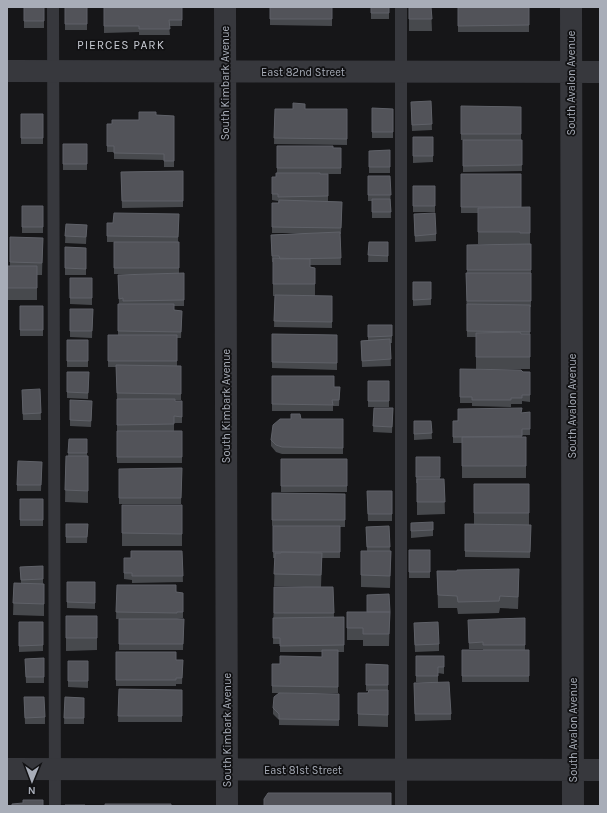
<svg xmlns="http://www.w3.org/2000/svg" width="607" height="813" font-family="Karla,sans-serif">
	<rect width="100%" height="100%" fill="#161618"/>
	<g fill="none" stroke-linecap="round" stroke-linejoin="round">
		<path stroke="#37383d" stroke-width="12" d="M53,7L55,806
			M401,7V806"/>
		<path stroke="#37383d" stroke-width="22" d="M225,7L227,806
			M571,7L573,806
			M7,71L600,72
			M7,769L600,770"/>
	</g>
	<path fill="#47494d" d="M24,7H44V28H24Z
		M65,7H87V30H65Z
		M104,7H182V26H169L170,35H139V32L104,33Z
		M270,7H332V26L270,25Z
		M371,7H389V19H371Z
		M409,7H431L432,31H409Z
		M458,7H529V32H458Z
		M431,101L432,130L412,131L411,108Z
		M461,106L521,107V140L522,171L463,172V140H461Z
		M372,108L393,109V138H372Z
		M275,109H347V145L274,144Z
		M21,114H43V144H21Z
		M156,115L174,116V167H164V160L114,159V152H107V124H112L139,120Z
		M413,137H433V162L413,163Z
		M63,144H87V170H63Z
		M277,146L341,148V174H328V201L342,202L341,234H340L341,265H310V267L315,268V296H332V328L274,327L275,296H273V262H272L271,235L303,233H272V203H278V201L272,200V183L276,177L277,173Z
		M390,150V173H369V151Z
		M183,171V207L122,208L121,172Z
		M461,174L521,207H530V244L531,270V307H530V369H476V337H467L466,273H467V245L520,244H478V213H461Z
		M368,176H390L391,218H372V201H368Z
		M413,186H435V212H413Z
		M22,206H43V233H22Z
		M179,214L178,242H179V274L184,273V306H174V310L182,311L181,338H177V366H181V400H175V401H182V423H174V431H182V463H117V400L116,367H108V361L118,335V304H119L118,275L154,274H114V242H107V223H113Z
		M414,214L436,234V241L415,242Z
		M66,224L87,225L86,244L65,243Z
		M43,238L42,275H37V300H7V266H10V262Z
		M369,242H388V262H368Z
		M65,247L86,248V275H65Z
		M70,278H92V305L70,304Z
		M413,282H431V305L413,306Z
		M20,306H43V336H20Z
		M70,309H93L92,338L70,337Z
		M368,325H392V343H390L391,366L362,367L361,341L368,340Z
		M272,334L337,335V370L272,368Z
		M67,340H88V367H67Z
		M460,369L530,372V402L522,401V404H511V407L472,406V403H460Z
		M67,372H89L88,399L67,398Z
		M272,376L334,387H340L339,406H333V411H272Z
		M368,381H389V407H368Z
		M40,389L41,420H23L22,396Z
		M92,407L91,427L70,426V420Z
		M374,408H393L392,433L373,432Z
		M530,412V435H522V437H526V478H462V443H453V421Z
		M301,419H343V454H282L276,452L271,446V440Z
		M414,421H431L432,439L414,440Z
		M69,439H87V456H88V503L65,502L66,456H68Z
		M416,457H440V479H444L445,514L417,515V483H416Z
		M281,459H347V492H281Z
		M42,462L41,491H17V485Z
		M182,468L181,504H119V469Z
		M474,484H529V525H531L530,558L465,557V524H474Z
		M367,491H392V521H368Z
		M272,493L345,494V527H340V558H322L321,587H333L334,617H344V652H338V693H272V664H280L322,657V652H280V644H273L274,587H305L274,586L275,558H273V526H323H272Z
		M20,499H43V526H20Z
		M122,505H182V546H122Z
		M411,523L433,530V536L411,538Z
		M66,524H88L87,543H66Z
		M389,526L390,551H391L390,588L361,587V551H367L366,527Z
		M409,550H430V578H409Z
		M182,551L183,582L132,583V580L124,579V558H131Z
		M43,566V584L44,596V616L13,615L14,583H21L20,567Z
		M437,571L519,581L518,609L500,608L499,613L458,614L457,608H438Z
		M67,582H95V609L67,608Z
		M117,585L183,593V618L177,619H184L183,650H119V619H116Z
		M347,612H390L389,646H363V640H347Z
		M66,616H97V650L66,651Z
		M525,618V650H529V682H462V650H483V649H469L468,620Z
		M19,622H43V651L19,652Z
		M414,629L439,644V651L415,652Z
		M116,652L176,660H183L182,684H176V686H116Z
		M416,656H444V674L438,673V682L451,714V720L415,721L414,683L436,682H416Z
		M44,658V683H26L25,659Z
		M68,661H88V688L68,687Z
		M366,664L388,665V727L358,726V693H368L369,691H366Z
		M119,689L182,690V722H118Z
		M339,694V726L279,725V720L273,714V708Z
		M24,697L45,717V724H25Z
		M65,697L84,698V724H64Z"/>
	<path fill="#525359" stroke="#5f6168" d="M24,7H44V21H24Z
		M65,7H87V24H65Z
		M104,7H182V20H169L170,29H139V26H104Z
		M270,7H332V19H270Z
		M371,7H389V13H371Z
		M409,7H431L432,19H409Z
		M458,7H529V25L458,26Z
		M431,101L432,124L412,125L411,102Z
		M293,103L305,104V109H347V139L274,138L275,109H293Z
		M461,106L521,107V134H461Z
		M372,108L393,109V132H372Z
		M139,112H156V115L174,116V161H164V154L114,153V146H107V124H112V120H139Z
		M21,114H43V138H21Z
		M413,137H433V156H413Z
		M463,140H522V165L463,166Z
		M63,144H87V164H63Z
		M277,146H333V148H341V168H277Z
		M390,150V167H369V151Z
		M183,171V201H122L121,172Z
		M276,173H320V174H328V196L278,197V194H272V177H276Z
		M461,174H521V207H461Z
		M368,176H390L391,195H368Z
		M413,186H435V206H413Z
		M372,199H390L391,212H372Z
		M279,200L342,202L341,228L272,227V203H279Z
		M22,206H43V227H22Z
		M530,207V233H520V232H478V208Z
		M114,213L179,214L178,237L107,236V223H113Z
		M435,213L436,234L415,236L414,214Z
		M66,224L87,225L86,237L65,236Z
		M340,232L341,258L280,259L279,256H272L271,235Z
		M10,237L43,238L42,263L10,262Z
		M114,242H179V268H114Z
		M369,242H388V256L368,255Z
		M531,244V270H467V245Z
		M65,247L86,248V269L65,268Z
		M273,258L310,259V267L315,268V284H273Z
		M7,266H37V288H7Z
		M184,273V300L123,301V298L119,299L118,275Z
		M466,273H531V301H467Z
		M70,278H92V298H70Z
		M413,282H431V299L413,300Z
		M275,295L332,296V322L274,321Z
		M118,304H174V310L182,311L181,332L118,331Z
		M467,304L530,305V332L467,331Z
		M20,306H43V330H20Z
		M70,309H93L92,331H70Z
		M368,325H392V336L368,337Z
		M520,332L521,334H530V357H476V333Z
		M272,334L337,335V363L272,362Z
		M108,335H177V361H108Z
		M390,339L391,359L362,361L361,341Z
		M67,340H88V361H67Z
		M116,365L181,366V394L117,393Z
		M460,369L521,370L523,372H530V395H522V398H511V400H472V397H460Z
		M67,372H89L88,393L67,392Z
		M272,376H334V387H340L339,400H332L333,405L272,404Z
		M368,381H389V401H368Z
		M40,389L41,413L23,414L22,390Z
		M117,399H175V401H182V417L174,416V424L117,425Z
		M70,400L92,401L91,421L70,420Z
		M374,408H393L392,427L373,426Z
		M522,408L521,413L530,412V429H522V436L453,437V421H458V409Z
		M291,414H300L301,419H343V448L282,447L276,445L271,440L273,425L280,419H291Z
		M414,421H431L432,433L414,434Z
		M117,431H182V457H117Z
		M462,437H526V466H462Z
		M69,439H87V453H68Z
		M66,456H88V491L65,490Z
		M416,457H440V477H416Z
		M281,459H347V486H281Z
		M18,461L42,462L41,485H17Z
		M182,468L181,498H119V469Z
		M417,479H444L445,502H417Z
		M474,484H529V513H474Z
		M367,491H392V514H368Z
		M272,493L345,494V520H272Z
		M20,499H43V520H20Z
		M122,505H182V534L122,533Z
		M433,522V530L411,531V523Z
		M66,524H88L87,537H66Z
		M465,524L531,525L530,552L465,551Z
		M273,526H340V552H273Z
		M389,526L390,547H367L366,527Z
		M409,550H430V572H409Z
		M131,551H182L183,576H132V573H124V558H131Z
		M361,551H391L390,576L361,575Z
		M281,552L322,553L321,575L274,574L275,553H281Z
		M43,566V579L21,580L20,567Z
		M519,569L518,597L500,596L499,601L458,602L457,596L438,595L437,571H457V570Z
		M67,582H95V603L67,602Z
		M14,583L44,584V604L13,603Z
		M117,585H176V592L183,593V612H177V613L116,612Z
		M274,587H333L334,613H274Z
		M389,594L390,612H367V595Z
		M347,612H390L389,634H363V628H347Z
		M66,616H97V638H66Z
		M344,617V645L280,646V638H273V618Z
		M525,618V645H483V642L469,643L468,620Z
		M119,619H184L183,644H119Z
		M19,622H43V645L19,646Z
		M438,622L439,644L415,645L414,623Z
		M322,650H338V687L272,686V664H280V656L322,657Z
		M462,650H529V676H462Z
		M116,652H176V660H183L182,678H176V680H116Z
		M416,656H444V667H438V676H416Z
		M44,658V677H26L25,659Z
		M68,661H88V681H68Z
		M366,664L388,665V685H366Z
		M449,682L451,714H415L414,683Z
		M119,689L182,690V716H118Z
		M369,690H388V715L358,714V693H368Z
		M279,693L339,694V720L279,719V714L273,708L274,697Z
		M24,697H44L45,717L25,718Z
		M65,697L84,698V718H64Z
		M268,793H391V806H264V799Z
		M23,800H43V806H12V804L23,803Z
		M105,804H171V806H105Z
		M65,805H85V806H65Z"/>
	<g text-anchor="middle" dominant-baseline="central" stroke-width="3.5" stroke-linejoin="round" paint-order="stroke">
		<g font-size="11" fill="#a8adb8" stroke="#111113">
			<text x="303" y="72">East 82nd Street</text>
			<text transform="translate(225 83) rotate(-90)">South Kimbark Avenue</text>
			<text transform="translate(571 83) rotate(-90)">South Avalon Avenue</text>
			<text transform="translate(226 406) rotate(-90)">South Kimbark Avenue</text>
			<text transform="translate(572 406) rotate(-90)">South Avalon Avenue</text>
			<text transform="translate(227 730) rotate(-90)">South Kimbark Avenue</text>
			<text transform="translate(573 730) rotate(-90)">South Avalon Avenue</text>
			<text x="303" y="770">East 81st Street</text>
		</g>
		<g font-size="12" letter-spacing="1" fill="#c9ccd4" stroke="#111113">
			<text x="121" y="45">PIERCES PARK</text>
		</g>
	</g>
	<rect width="607" height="813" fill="none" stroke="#a8adb8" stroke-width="16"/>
	<g transform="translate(32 781) rotate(181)" stroke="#111113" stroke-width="3" paint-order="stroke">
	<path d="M0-3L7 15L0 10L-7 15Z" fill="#a8adb8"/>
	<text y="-6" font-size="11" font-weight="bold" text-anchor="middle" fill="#a8adb8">N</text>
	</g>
</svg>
